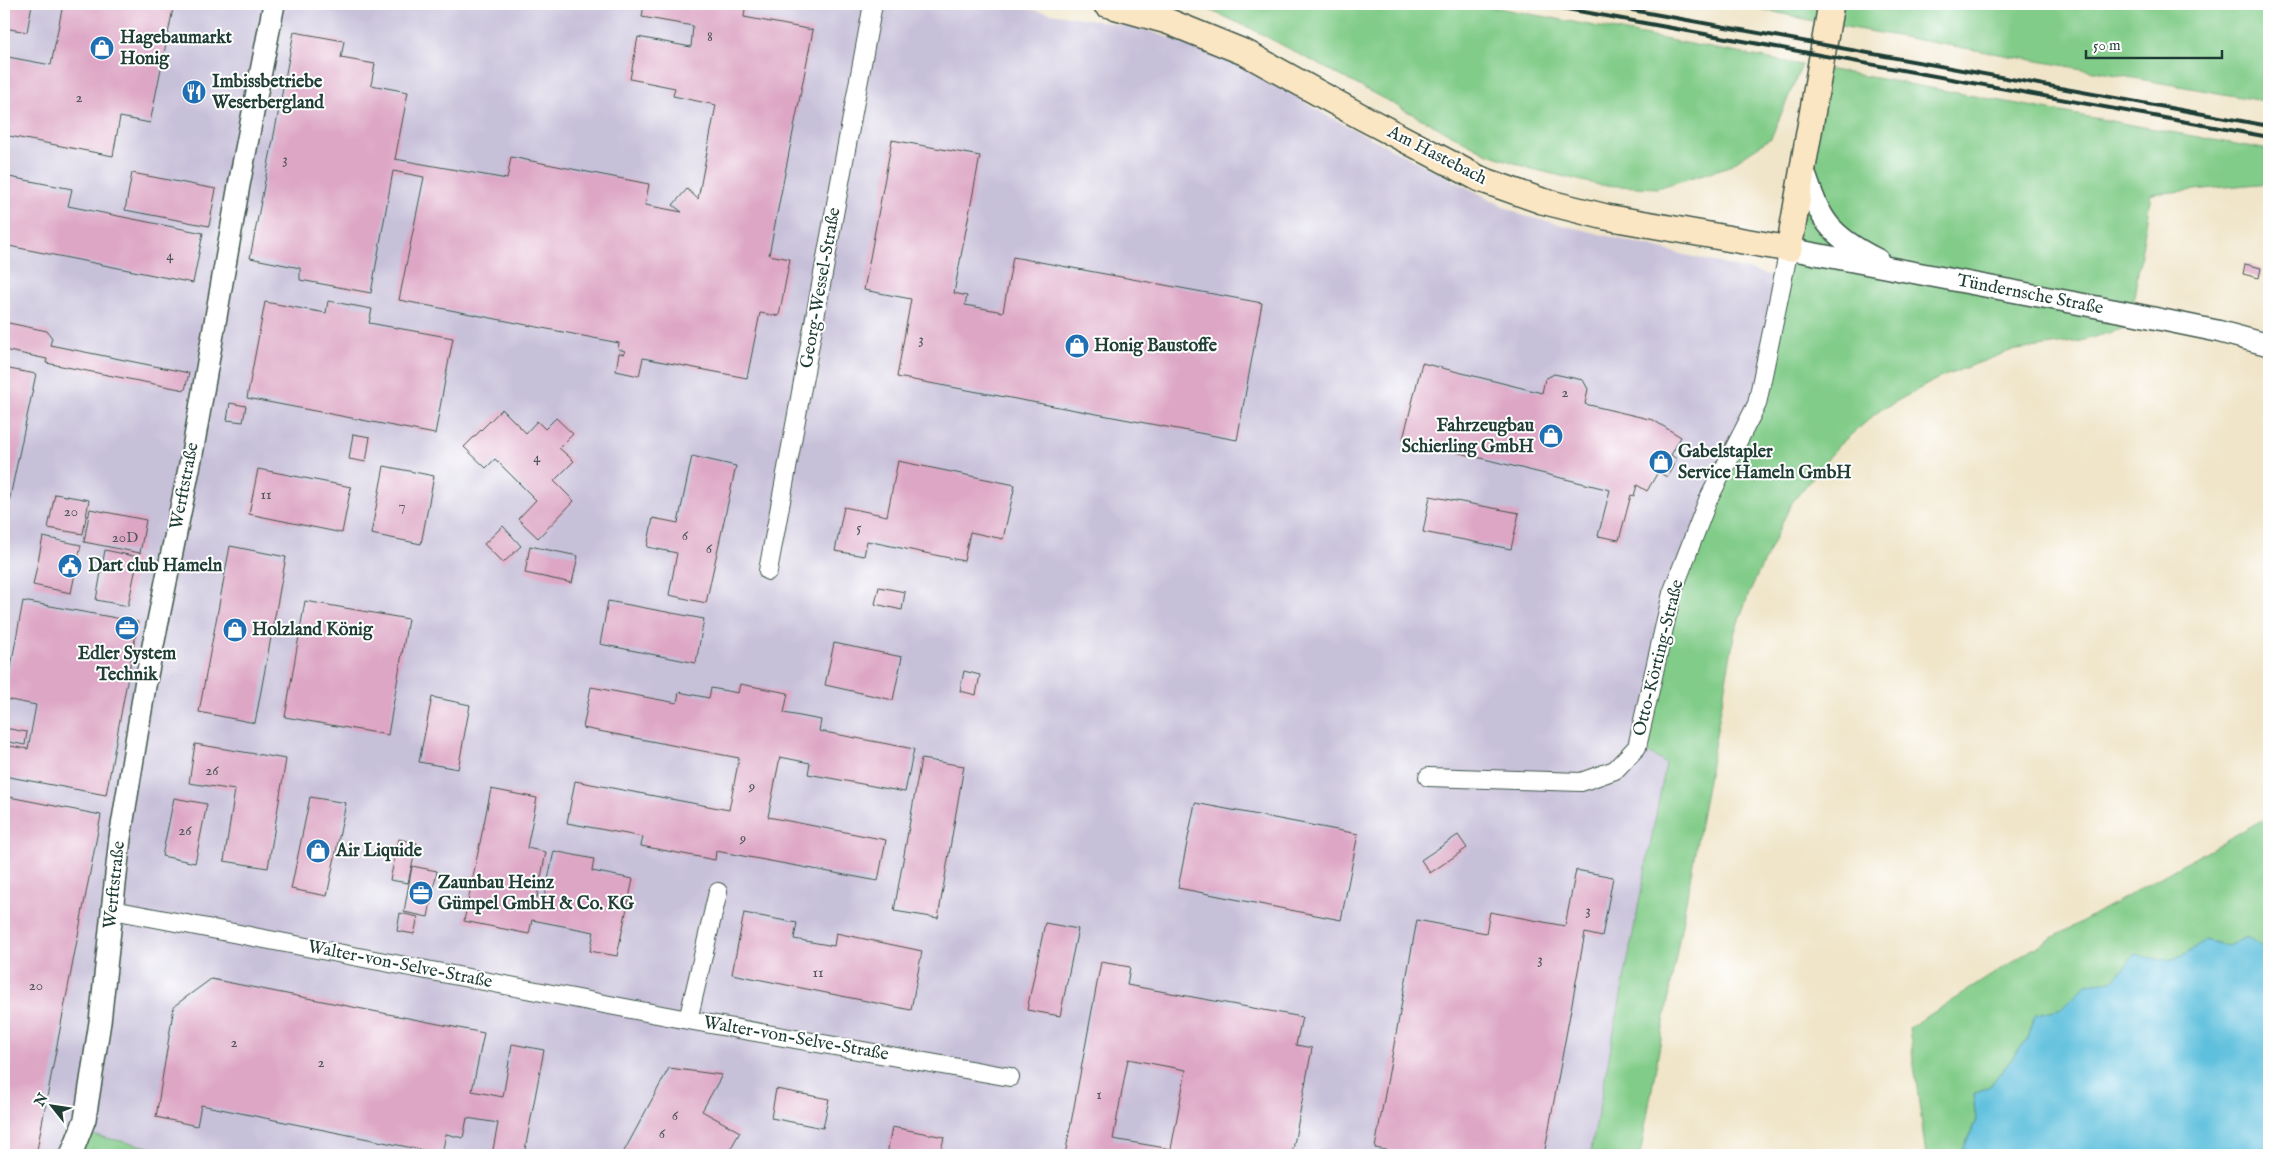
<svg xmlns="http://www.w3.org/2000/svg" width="2273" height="1159" font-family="'IM FELL English',serif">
	<rect width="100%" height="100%" fill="#fff"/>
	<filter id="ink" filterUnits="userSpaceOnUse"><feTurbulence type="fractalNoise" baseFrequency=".02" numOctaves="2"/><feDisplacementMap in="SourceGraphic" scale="10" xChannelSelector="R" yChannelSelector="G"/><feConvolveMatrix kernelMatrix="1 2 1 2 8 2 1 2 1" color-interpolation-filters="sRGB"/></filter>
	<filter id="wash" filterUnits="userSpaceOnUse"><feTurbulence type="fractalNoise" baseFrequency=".0096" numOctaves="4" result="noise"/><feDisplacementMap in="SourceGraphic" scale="20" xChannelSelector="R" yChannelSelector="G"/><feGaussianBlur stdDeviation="1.12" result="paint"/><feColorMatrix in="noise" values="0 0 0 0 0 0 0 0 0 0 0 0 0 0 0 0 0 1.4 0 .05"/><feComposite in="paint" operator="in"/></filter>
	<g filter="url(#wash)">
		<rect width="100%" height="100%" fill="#f0e5c9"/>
		<path fill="#c7c0d9" d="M4,4H997L1141,28L1240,62L1326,115L1521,215L1805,284L1616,1155H4Z"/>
		<path fill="#82cc89" stroke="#50845e" d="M1196,4H1477L1802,65L1771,138L1727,167L1657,188L1599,185L1532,169L1486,153L1250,28Z
			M1741,4H1829L1826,24Z
			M1832,4H2269V102L1829,24Z
			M1821,68L2269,150V183L2151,194L2129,327L2081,341L2010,351L1939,378L1879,411L1839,445L1791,504L1749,593L1735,631L1640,1155H1590L1666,764L1638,746L1673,593L1758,405L1791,248Z
			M2269,816V952L2246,937L2228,946L2205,940C2180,962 2167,964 2136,954L2112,981L2087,984L2062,1008L2035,1015L2028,1039L1991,1085L1973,1095L1976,1120L1961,1155H1926L1909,1028L2031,950Z
			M82,1133L188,1155H72Z"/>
		<path fill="#5fc0dd" stroke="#3f7e88" d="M2246,937L2269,952V1155H1961L1976,1120L1973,1095L1991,1085L2028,1039L2035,1015L2062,1008L2086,984L2112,981L2136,954C2167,964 2180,962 2205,940L2228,946Z"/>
		<g id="blocks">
			<path fill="#dda6c5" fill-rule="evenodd" d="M4,4H32L27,32L4,28Z
				M63,4H174L150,123L120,117L113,156L4,135V77L8,57L51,65Z
				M644,4H735L734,6L745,9L744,17L813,30L769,255L790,259L779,316L760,313L747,378L643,358L639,376L616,371L619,353L624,354L625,351L618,349L619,343L399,300L424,177L393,171L371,293L300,280V268L250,258L294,32L344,41L341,58L375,64L371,85L408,92L395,159L507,179L511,157L649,184L645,205L682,212L673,205L687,189L698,199L716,105L673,96L675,88L630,79L638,37L691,47L693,26L642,17Z
				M892,140L980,156L954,293L967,296L965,305L1003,312L1013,257L1262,303L1237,440L897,377L911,299L864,290Z
				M132,173L216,189L209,226L125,210Z
				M4,176L72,189L68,206L203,233L193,283L4,245Z
				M2245,264L2261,268L2259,278L2243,274Z
				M328,301L372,309L369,323L453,338L435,434L247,398L265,302L326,313Z
				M4,322L47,331L52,338L50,345L189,373L185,390L46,363L47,359L4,350Z
				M1422,363L1542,393L1545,379L1554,374L1583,380L1588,389L1585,404L1653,420L1681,437L1671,455L1677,459L1667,477L1658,472L1647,491L1637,485L1634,496L1631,495L1619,540L1598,536L1610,490L1403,439Z
				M4,368L36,374L9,502L4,501Z
				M230,403L246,406L243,422L227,420Z
				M502,409L526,433L537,421L545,429L556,418L573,434L559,448L574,461L554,481L574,501L538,538L518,519L536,500L495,459L486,468L464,447Z
				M353,434L370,437L366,462L349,459Z
				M692,456L736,466L706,603L669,595L677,553L647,547L653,518L678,523Z
				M898,461L1015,485L1003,539L970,532L964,561L867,541L864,556L835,551L844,507L887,516Z
				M384,466L434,476L421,544L371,534Z
				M258,469L351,487L342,533L249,514Z
				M55,494L89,500L83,534L48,528Z
				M1430,496L1519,513L1511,549L1423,532Z
				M90,509L146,520L140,553L84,542Z
				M503,526L521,546L503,563L484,544Z
				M43,537L81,545L71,593L33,585Z
				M230,546L286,557L255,723L199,712Z
				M530,546L578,556L572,583L525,573Z
				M105,550L138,557L128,606L96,600Z
				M879,587L905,592L902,610L875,604Z
				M23,601L138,622L106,795L4,776V745L28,749L36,705L5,699Z
				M305,601L408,619L388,735L285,717Z
				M608,601L704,619L696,663L600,644Z
				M834,643L902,657L893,700L825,685Z
				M964,671L980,675L976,695L960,691Z
				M740,684L788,693L784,713L821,720L819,731L914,749L905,792L808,774L810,763L780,757L768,817L886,840L878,881L716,851L715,860L641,846L643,837L567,823L575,781L729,810L739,758L583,728L591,687L677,703L679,692L709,698L711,688L738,693Z
				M432,697L470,705L458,769L419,762Z
				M4,728L27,732L25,745L4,741Z
				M195,744L286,759L268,868L224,861L235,790L189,783Z
				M921,759L964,766L938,918L894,911Z
				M491,789L537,798L527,848L546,852L537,897L544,899L554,851L594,859L592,871L633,879L617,956L590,951L594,932L532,920L529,934L464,921Z
				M4,796L101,815L36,1155H4Z
				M310,797L346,803L327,896L291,889Z
				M174,798L207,804L195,863L162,856Z
				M1195,803L1358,834L1341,920L1178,888Z
				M1458,835L1467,848L1430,873L1421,860Z
				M399,839L417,843L408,883L390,880Z
				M412,866L437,871L428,917L404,912Z
				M1576,870L1613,877L1602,937L1585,933L1544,1155H1414L1375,1148L1417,920L1486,933L1490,912L1565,926Z
				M400,913L418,917L414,934L397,931Z
				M744,913L797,923L794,939L834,946L836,933L922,951L911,1010L732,974Z
				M1045,923L1078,929L1060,1016L1027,1010Z
				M1101,962L1130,967L1127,985L1302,1017L1296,1045L1312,1048L1292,1155H1065ZM1128,1059L1186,1070L1171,1149L1113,1139Z
				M211,979L484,1033L472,1091L503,1097L512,1044L544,1050L524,1155H492L498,1123L467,1118L463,1138L446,1134L442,1154L201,1105L197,1126L156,1117L174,1006Z
				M669,1068L722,1075L702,1111L740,1132L727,1155H622Z
				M776,1089L829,1099L823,1128L771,1118Z
				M892,1127L944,1137L940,1155H887Z"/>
		</g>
	</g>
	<g filter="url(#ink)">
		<use href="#blocks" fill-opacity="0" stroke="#3e564a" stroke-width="1"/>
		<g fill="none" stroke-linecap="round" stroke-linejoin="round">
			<defs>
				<path id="minor" d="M768,571L873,4
					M1428,777L1581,782L1615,770L1637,747L1672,593L1708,500L1757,404L1789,249
					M113,910L688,1020L1010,1077
					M688,1020L718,892"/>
				<path id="tertiary" d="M1803,168C1820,220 1828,235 1878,260
					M1789,249L2134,314L2217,331L2269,345
					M71,1155L85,1119L100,1022L120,838L146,680L192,454L239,185L274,4"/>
				<path id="secondary" d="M1106,4L1167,21L1246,53L1360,116L1480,179L1542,201L1606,217L1789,249L1831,4"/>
			</defs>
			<use href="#minor" stroke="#3e564a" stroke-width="20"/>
			<use href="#tertiary" stroke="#3e564a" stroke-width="24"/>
			<use href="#secondary" stroke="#3e564a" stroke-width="28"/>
			<use href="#minor" stroke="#fff" stroke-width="18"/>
			<use href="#tertiary" stroke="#fff" stroke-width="21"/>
			<use href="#secondary" stroke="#fbe6c4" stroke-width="25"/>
			<path stroke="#1f3d34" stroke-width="4" d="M1540,4L2269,137
				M1599,4L2269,126"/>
		</g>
	</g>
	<defs>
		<symbol id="shop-disc" viewBox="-11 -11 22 22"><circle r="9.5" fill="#1f6fb2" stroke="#fff"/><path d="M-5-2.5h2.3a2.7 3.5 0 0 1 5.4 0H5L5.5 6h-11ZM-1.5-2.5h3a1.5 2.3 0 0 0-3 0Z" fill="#fff"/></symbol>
		<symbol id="restaurant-disc" viewBox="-11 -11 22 22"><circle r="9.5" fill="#1f6fb2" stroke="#fff"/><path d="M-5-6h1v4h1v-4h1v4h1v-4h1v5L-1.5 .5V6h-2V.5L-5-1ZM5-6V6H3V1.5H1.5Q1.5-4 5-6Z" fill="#fff"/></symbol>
		<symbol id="civic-disc" viewBox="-11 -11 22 22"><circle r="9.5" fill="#1f6fb2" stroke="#fff"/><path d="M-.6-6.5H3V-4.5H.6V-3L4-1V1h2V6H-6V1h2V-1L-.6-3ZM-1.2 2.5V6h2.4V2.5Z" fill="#fff"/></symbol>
		<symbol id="office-disc" viewBox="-11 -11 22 22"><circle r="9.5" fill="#1f6fb2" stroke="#fff"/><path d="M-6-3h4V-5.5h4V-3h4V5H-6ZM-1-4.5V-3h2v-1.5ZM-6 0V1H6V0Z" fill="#fff"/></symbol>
	</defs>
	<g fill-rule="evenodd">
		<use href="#shop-disc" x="88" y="34" width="28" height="28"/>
		<use href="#restaurant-disc" x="180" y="78" width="28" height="28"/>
		<use href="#shop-disc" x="1063" y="332" width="28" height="28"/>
		<use href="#shop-disc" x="1537" y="422" width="28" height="28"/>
		<use href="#shop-disc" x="1647" y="448" width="28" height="28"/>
		<use href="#civic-disc" x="56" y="552" width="28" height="28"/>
		<use href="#office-disc" x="113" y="614" width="28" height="28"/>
		<use href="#shop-disc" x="221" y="616" width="28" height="28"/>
		<use href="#shop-disc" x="304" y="837" width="28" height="28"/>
		<use href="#office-disc" x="407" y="879" width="28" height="28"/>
	</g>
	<g text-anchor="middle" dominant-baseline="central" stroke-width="4" stroke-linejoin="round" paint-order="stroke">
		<g font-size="15" fill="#4e5758">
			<text x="710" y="36">8</text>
			<text x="79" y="97">2</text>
			<text x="285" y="159">3</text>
			<text x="170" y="255">4</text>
			<text x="921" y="339">3</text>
			<text x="1565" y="392">2</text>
			<text x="537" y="457">4</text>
			<text x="266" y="494">11</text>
			<text x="402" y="505">7</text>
			<text x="71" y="511">20</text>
			<text x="859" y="527">5</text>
			<text x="685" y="535">6</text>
			<text x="125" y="537">20D</text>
			<text x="709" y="548">6</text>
			<text x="212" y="770">26</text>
			<text x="752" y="786">9</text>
			<text x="185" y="830">26</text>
			<text x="743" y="838">9</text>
			<text x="1588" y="910">3</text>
			<text x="1540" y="959">3</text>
			<text x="818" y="972">11</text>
			<text x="36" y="985">20</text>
			<text x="234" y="1042">2</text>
			<text x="321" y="1062">2</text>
			<text x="1099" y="1094">1</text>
			<text x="675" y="1115">6</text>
			<text x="662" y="1133">6</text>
		</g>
		<g font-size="18" font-weight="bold" fill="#1f3d34" stroke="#fff" text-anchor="start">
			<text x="120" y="38">Hagebaumarkt<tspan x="120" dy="21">Honig</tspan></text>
			<text x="212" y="82">Imbissbetriebe<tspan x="212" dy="21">Weserbergland</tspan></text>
			<text x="1094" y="346">Honig Baustoffe</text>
			<text x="1534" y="426" text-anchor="end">Fahrzeugbau<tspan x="1534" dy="21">Schierling GmbH</tspan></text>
			<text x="1678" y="452">Gabelstapler<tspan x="1678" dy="21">Service Hameln GmbH</tspan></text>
			<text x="88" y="566">Dart club Hameln</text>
			<text x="252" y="630">Holzland König</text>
			<text x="127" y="654" text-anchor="middle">Edler System<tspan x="127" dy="21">Technik</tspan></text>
			<text x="336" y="851">Air Liquide</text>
			<text x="438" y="883">Zaunbau Heinz<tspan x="438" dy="21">Gümpel GmbH &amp; Co. KG</tspan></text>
		</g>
		<g font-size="18" fill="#1f3d34" stroke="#fff">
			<text transform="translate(1437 156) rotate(27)">Am Hastebach</text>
			<text transform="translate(821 288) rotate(-80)">Georg-Wessel-Straße</text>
			<text transform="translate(2030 295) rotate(11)">Tündernsche Straße</text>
			<text transform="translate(185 486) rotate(-79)">Werftstraße</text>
			<text transform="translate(1659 658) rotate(-76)">Otto-Körting-Straße</text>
			<text transform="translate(115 885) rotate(-84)">Werftstraße</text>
			<text transform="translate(400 965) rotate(11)">Walter-von-Selve-Straße</text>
			<text transform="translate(796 1039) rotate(10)">Walter-von-Selve-Straße</text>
		</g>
	</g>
	<rect width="2273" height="1159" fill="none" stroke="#fff" stroke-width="20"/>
	<g transform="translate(52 1106) rotate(300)" stroke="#ffffff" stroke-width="4" paint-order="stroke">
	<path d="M0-4L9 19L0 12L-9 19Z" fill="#1f3d34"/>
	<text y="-8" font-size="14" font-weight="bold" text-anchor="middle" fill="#1f3d34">N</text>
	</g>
	<path d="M2086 50v8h136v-8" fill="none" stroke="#1f3d34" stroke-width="2.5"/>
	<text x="2093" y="50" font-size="15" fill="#1f3d34" stroke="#ffffff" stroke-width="4" paint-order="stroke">50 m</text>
</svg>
